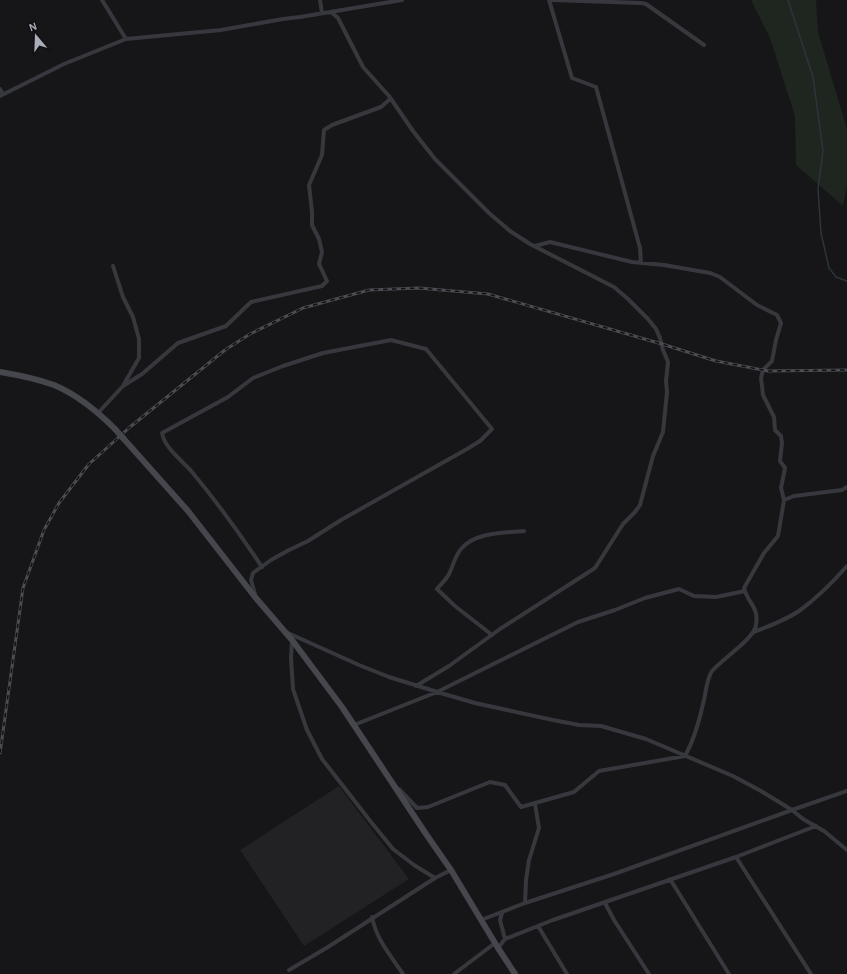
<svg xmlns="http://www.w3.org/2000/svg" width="847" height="974" font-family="'Alegreya Sans',sans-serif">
	<rect width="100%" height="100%" fill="#161618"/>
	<path fill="#222225" d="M339,786L409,879L304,946L240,850Z"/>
	<path fill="#1e261f" d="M751,0H816L818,32L847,129V185L843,206L796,165L795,116L770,38Z"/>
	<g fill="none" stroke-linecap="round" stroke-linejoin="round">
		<path stroke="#2c353c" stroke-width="1.5" d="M788,0L813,77L823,151L818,189L821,233L829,268L836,277L847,281"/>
		<path stroke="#37383d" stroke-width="4" d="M102,0L126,39
			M320,0L322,13
			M549,0L572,78L596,87L640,248L641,263
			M552,0L641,3L646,4L704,45
			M331,12L338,18L363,67L389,96L413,131L435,159L489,213L510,231L530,244L614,287L628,299L648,319L656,329L660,338L663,350L668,362L666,381L667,392L663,432L653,456L640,505L635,512L623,524L595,568L500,629L449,666L416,686
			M0,89L3,94
			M0,96L64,64L126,39L221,30L283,19L300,17L402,0
			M535,246L550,242L632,262L664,265L710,273L720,277L757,305L777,315L781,323L776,340L772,361L763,370L761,378L763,395L774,417L775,430L781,436L782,443L780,461L785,468L781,488L784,500
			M113,266L123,297L133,317L139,339V358L124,384
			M98,413L123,386L142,374L178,343L226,326L251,302L322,286L327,281L319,264L322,252L319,239L312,225V212L309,185L322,155L324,130L332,125L381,107L390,99
			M255,594L251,580L253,573L271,560L289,550L308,541L341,520L467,449L480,441L492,429L426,349L391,340L323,353L283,366L253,378L228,397L162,433C165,449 182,460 192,472C217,502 240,534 262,567
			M754,632C769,626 786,620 799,611C817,598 833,582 847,566
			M288,633L359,665L389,677L444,694L475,703L553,720L579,725L601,726L646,739L733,776L761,791L792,810L803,819L824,831L847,850
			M492,635L455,606L437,589C441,584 446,580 449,574C453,566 455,556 461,549C475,532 504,533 524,531
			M292,640L291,658L293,689L307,730L322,759L371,822L393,849L414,865L435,878
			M354,725L437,692L578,622L615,610L645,598L679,589L694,596L716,597L745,591
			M399,789L417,808L428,807L490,782L505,785L521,807L574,792L599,771L685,756C694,740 699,722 703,704C706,694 706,680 712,671C722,659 755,638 756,625C759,606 748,604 744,588L764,553L778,536L784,500L794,496L842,490L847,487
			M736,857L811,974
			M670,879L729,974
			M525,903L526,880L529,860L539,828L535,804
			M605,903L614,920L649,974
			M502,913L500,920L505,939
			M372,917C376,939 391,956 403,974
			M481,920L525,903L614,874L792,810L847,791
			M538,926L567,974
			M498,948L505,939L553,920L736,857L816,826
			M289,970L328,947L435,878L451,870
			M454,974L495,943"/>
		<path stroke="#45474d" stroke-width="6" d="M0,372C18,375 37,379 54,385C78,395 97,411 115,429
			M123,438L188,511L255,597L292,640L342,707L426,834L451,870L498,948L515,974"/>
		<defs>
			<path id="rail" d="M0,753L23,588L44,530L59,503L89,464L130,427L225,350L250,334L303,308L369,290L419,288L488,294L662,344L716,361L768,371L847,370"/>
		</defs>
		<use href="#rail" stroke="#4a4c52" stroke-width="3"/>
		<use href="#rail" stroke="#111113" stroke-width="1.5" stroke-dasharray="4.5" stroke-linecap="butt"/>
		<path stroke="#45474d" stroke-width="6" d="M115,429L123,438"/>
	</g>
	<g transform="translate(36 36) rotate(341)" stroke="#111113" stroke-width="3" paint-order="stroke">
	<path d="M0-3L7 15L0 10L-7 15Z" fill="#a8adb8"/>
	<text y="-6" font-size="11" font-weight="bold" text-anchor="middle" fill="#a8adb8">N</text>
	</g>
</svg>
